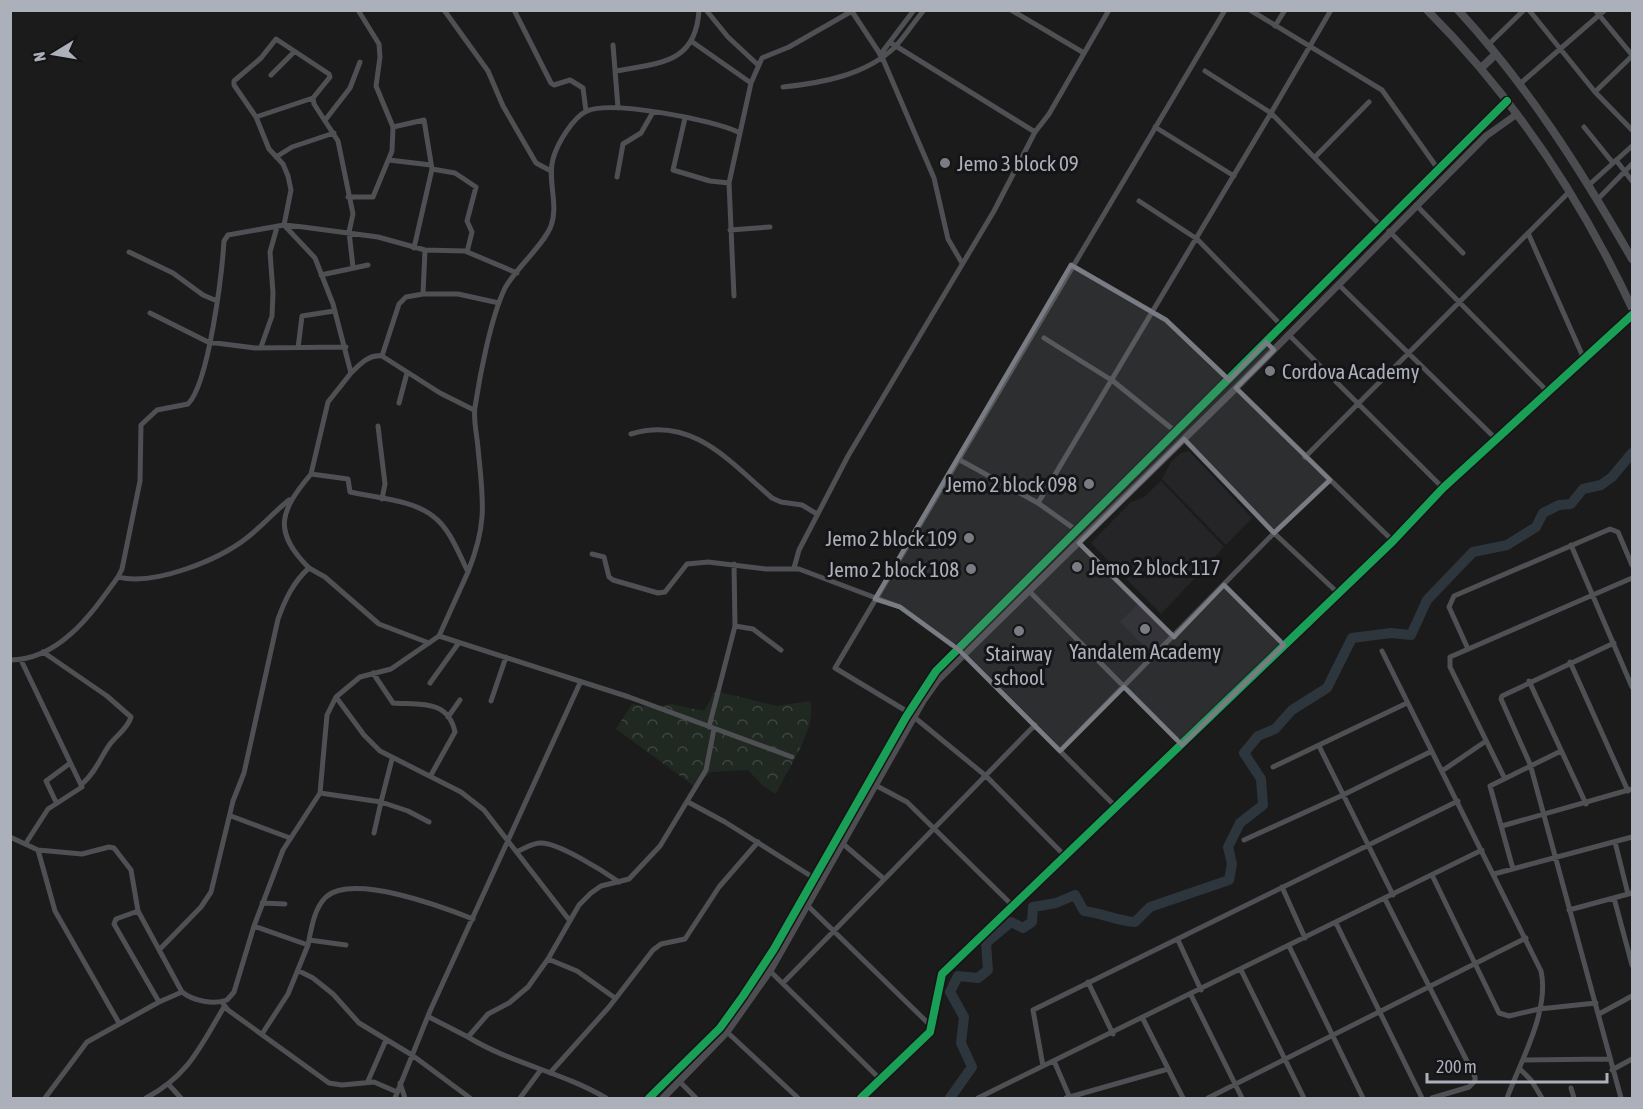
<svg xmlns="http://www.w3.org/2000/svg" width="1643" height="1109" font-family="'Asap Condensed',sans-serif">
	<defs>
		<pattern id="forest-crowns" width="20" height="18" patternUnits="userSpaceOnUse" patternTransform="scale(1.5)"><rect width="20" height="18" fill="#202822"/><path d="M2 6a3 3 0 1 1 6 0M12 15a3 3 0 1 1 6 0" fill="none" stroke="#3e4540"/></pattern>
	</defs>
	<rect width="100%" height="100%" fill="#1b1b1b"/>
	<path fill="#252427" d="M1189,451L1252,518L1226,545L1162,479L1171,462L1181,453Z
		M1161,481L1224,547L1161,614L1091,543L1131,502L1144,497Z
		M1138,604L1170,636L1152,654L1120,622Z"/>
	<path fill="url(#forest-crowns)" d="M715,691L777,706L810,701C818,728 787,769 776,794L762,785L748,770L711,772L694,786L616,729L632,704L652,707L671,704L704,711Z"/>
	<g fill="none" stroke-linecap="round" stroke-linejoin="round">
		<path stroke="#2d353d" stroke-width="10" d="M950,1098L972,1067L961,1043L964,1017L950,992L958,976L978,978L988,970L986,943L1011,922L1023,928L1032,922L1033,907L1056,903L1075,895L1084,911C1102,913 1117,921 1135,922L1150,907L1229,880L1232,864L1228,847L1240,823L1263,805L1261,779L1244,753L1258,736L1275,729L1292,710L1327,688L1352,638L1391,633L1411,635L1427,600L1473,552L1507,545L1536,527L1543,513L1559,505L1571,504L1583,489L1601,485L1612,477L1632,453"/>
		<path stroke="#4f5054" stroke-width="5" d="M358,10L379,44L380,57L376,86L393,127
			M444,10L488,71L503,106L536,163L551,171
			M514,10L551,83L554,85L570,80L583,88L586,111
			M706,10L728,37L758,65
			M851,10L882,57L934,178L948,239L962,263
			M1011,10L1084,53
			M1250,10L1382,90L1438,169
			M1529,10L1595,92L1632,130
			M1595,10L1632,55
			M1275,26L1285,10
			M691,41L751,83
			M891,43L1035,132
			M1489,44L1524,10
			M613,45L618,108
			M880,55L914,10
			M616,71C659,63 696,64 699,10
			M1205,71L1271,113L1331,10
			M271,75L294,52
			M1521,83L1605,10
			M783,87C822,83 866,75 895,47C905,36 914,22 924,10
			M1595,92L1632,56
			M313,98L314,104L338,141L353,214L349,232L353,267
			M256,117L313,98L330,77L329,74L276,39L261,58L234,81V85L256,117L269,149L283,164L288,176L291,190L284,225
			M685,118L673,170L710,181L729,183
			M326,119L350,88L360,62
			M1155,127L1234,176
			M1584,127L1613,163
			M276,157L292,147L334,133
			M1315,157L1369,102
			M389,160L431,165
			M1616,160L1632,181
			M432,169L455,173L476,187L467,221L472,232L467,252
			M617,177L623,144L641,133L653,112
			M1590,184L1632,146
			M348,197H373L392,151L393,127L424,120L432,169L414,248
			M1598,199L1632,164
			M1139,201L1197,239L1282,326
			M1416,205L1463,253
			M284,225L315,258L333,304L351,373L328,402L311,474
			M730,230L770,227
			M1389,231L1548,392
			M1528,233L1584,359
			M425,250L465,251L517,273
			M129,252L173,273L203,295L217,301
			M1071,265L1166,320L1229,380
			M321,275L368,265
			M1338,284L1497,440
			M423,294H458L499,303
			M734,296L729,183L751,83L762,58L789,47L852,11
			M150,313L208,342L255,348L346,347
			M1289,335L1443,488
			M1044,338L1113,381L1176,432
			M261,347L272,316L273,293L270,252L277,227
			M298,348L302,316L334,311
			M351,373C360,364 369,354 382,356L440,393L474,410
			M1236,388L1393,541
			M399,403L407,373
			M378,426L385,484L382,499
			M631,434C692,415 730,462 772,498L781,502L802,505L817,514
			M1184,439L1274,533L1338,593
			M1305,457L1570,191
			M958,459L1038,503L1076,530
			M1038,503L1271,113L1381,226
			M1079,543L1174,637
			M1571,545L1632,687
			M592,554L604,557L609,577L613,580L658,593L665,592L687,564L708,562L766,569H799L900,607L959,650L1115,806
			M309,568C272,531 280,511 311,474L348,479L350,492C376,498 414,500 434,517C450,529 459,554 468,572L439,636
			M794,568L799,550L848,456L994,211L1035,132L1049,114L1109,10
			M468,572C488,522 483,500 478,448C477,435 473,419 475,407C480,374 491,317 505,288C516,268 543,246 551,226C559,204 547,181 553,159C557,144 573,117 587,111C611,100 714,120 738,132
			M118,577C155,586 219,560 248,537C263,525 275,511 289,500
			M1224,585L1284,645
			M1030,592L1182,745
			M735,626L753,629L781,650
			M1614,643L1502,696L1501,699L1530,764L1621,1098
			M1468,649L1449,607L1454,596L1610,529L1618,532L1632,565
			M1382,651L1541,971C1550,1011 1520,1062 1507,1098
			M43,652L107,696L131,717C128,728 117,735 110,744C100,758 96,772 82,784
			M10,660C60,660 92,613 118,577L122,569L140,481L141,425L157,410L188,404C209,383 222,273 224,241L228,235L284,225L303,227L378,237L425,250L423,294L406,297L399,304L382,356
			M21,660L82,787L48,809L26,843
			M1570,662L1628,791
			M373,673L393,703C420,705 448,699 455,732L431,775
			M1529,681L1586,804
			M430,683L458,644
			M336,697L364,735L380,751L461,792L484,810L570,921
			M491,701L506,657
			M908,712L835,668L1225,10
			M448,717L460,700
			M914,717L986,776L1064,855
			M709,727L735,626L734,564
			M1319,746L1393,895
			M1060,751L1274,533L1330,480
			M1273,767L1407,703
			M1442,771L1486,741
			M1504,777L1450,667V657L1632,578
			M877,786L907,802L1014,907
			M320,793L381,802L392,759
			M56,802L46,781L69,764
			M688,802L725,822L814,878
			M231,816L290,838
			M1502,826L1632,789
			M374,833L381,802L408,811L429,822
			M10,837L38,850L82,854L109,847L114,848L131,870L138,911L182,992
			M1244,840L1343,795L1432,751
			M1615,842L1628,894
			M842,843L884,879
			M38,850L55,911L119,1023
			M518,851C525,848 533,843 541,843C559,843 603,871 619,882
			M1513,869L1490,786L1561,751
			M1494,874L1632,837
			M1432,875L1499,1013L1509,1016L1539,1009L1596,1003
			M1282,887L1305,938
			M1614,898L1632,965
			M1385,899L1475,1077V1081L1469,1087L1432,1098
			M262,903L285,904
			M808,906L932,1027
			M1569,910L1632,893
			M138,911L116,919L114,924L159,1002
			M1336,923L1422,1098
			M254,926L308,945L288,994L262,1034
			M309,940L346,945
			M1178,940L1201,990
			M308,945C311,930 314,908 326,897C353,873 443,907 473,919
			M1289,946L1363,1098
			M160,949L201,907L211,892L233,801L244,773L278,619C285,600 293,582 309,568L325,577L379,624L429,643
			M548,959L577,971L615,998
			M1241,970L1304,1098
			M299,971L313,978L333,994L359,1023L412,1055L470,1098
			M770,971L881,1080
			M1088,982L1113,1034
			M783,983L1035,725
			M1191,995L1242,1098
			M222,1002L228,1010L329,1083L342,1085L374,1082L397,1092
			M1599,1014L1632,996
			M429,1017L468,1037L488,1014L509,1003L528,987L548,959L579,905L591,893L601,886L629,879L660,846L706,770L714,729
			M1143,1019L1183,1098
			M727,1032L798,1098
			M468,1037C512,1064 562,1072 606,1098
			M1524,1060L1609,1059
			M1054,1061L1070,1098
			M1043,1066L1033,1010L1458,801
			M1520,1069L1531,1080L1542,1098
			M1612,1070L1632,1059
			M550,1073L609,1007L653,950L661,944L685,939L719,887L758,842
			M368,1081L386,1040
			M680,1082L696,1098
			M400,1083L405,1098
			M170,1086L181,1098
			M1571,1088L1574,1098
			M45,1098L87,1042L159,1002L182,992C193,1001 214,1005 227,1000L234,992L254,926L283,850L320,793L327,715L336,697L360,677L391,669L439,636L629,697L792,757
			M146,1098C189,1075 200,1047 224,1007
			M395,1098L430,1011L580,683
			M520,1098L540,1071
			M861,1098L930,1032L942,974L1393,541L1443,488L1632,315
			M978,1098L1482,850
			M1066,1098L1168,1069
			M1208,1098L1526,938"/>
		<path stroke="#4e4e52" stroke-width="7" d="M649,1098L720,1028L743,996L774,949L906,717L936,671L1507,101
			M663,1098L727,1032L770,971L923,701L938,680L1236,388L1486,136L1517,114"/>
		<path stroke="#4c4d50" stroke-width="8" d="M1427,10C1513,96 1581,199 1632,308
			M1458,10C1528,86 1581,170 1632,259
			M1481,68L1496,54"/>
		<defs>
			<path id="cycleway" d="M649,1098L720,1028L743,996L774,949L906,717L936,671L1507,101
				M861,1098L930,1032L942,974L1393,541L1443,488L1632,315"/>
		</defs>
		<use href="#cycleway" stroke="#151417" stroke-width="11"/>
		<use href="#cycleway" stroke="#1a9f57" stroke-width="8"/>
	</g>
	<path fill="#797c83" fill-opacity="0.2" stroke="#797c83" stroke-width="4.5" stroke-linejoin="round" d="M1071,265L1166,320L1229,380L1266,342L1274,350L1236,388L1330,480L1274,533L1184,439L1079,543L1174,637L1224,585L1284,645L1182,745L1124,687L1060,751L959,650L900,607L875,599Z"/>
	<g fill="#797c83" stroke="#151417" stroke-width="2">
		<circle cx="945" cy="163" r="6"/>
		<circle cx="1270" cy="371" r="6"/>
		<circle cx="1089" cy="484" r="6"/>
		<circle cx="969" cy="538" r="6"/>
		<circle cx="1077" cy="567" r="6"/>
		<circle cx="971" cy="569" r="6"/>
		<circle cx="1145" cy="629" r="6"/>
		<circle cx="1019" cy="631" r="6"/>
	</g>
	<g text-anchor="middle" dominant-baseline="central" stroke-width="6" stroke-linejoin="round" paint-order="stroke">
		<g font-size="21" fill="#acb0bb" stroke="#151417" text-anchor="start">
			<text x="957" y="163">Jemo 3 block 09</text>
			<text x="1282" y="371">Cordova Academy</text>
			<text x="1077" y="484" text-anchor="end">Jemo 2 block 098</text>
			<text x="957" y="538" text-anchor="end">Jemo 2 block 109</text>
			<text x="1089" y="567">Jemo 2 block 117</text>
			<text x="959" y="569" text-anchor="end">Jemo 2 block 108</text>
			<text x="1145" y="651" text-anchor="middle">Yandalem Academy</text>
			<text x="1019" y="653" text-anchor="middle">Stairway<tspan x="1019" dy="24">school</tspan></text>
		</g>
	</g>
	<rect width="1643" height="1109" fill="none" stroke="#acb0bb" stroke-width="24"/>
	<g transform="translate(54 54) rotate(259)" stroke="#151417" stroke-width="4.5" paint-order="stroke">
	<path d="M0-4.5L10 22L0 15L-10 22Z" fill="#acb0bb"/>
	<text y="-9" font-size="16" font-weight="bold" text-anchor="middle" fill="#acb0bb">N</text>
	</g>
	<path d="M1427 1073v9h180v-9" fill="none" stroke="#acb0bb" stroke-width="3"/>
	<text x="1436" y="1073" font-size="18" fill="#acb0bb" stroke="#151417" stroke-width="4.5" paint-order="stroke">200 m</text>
</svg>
